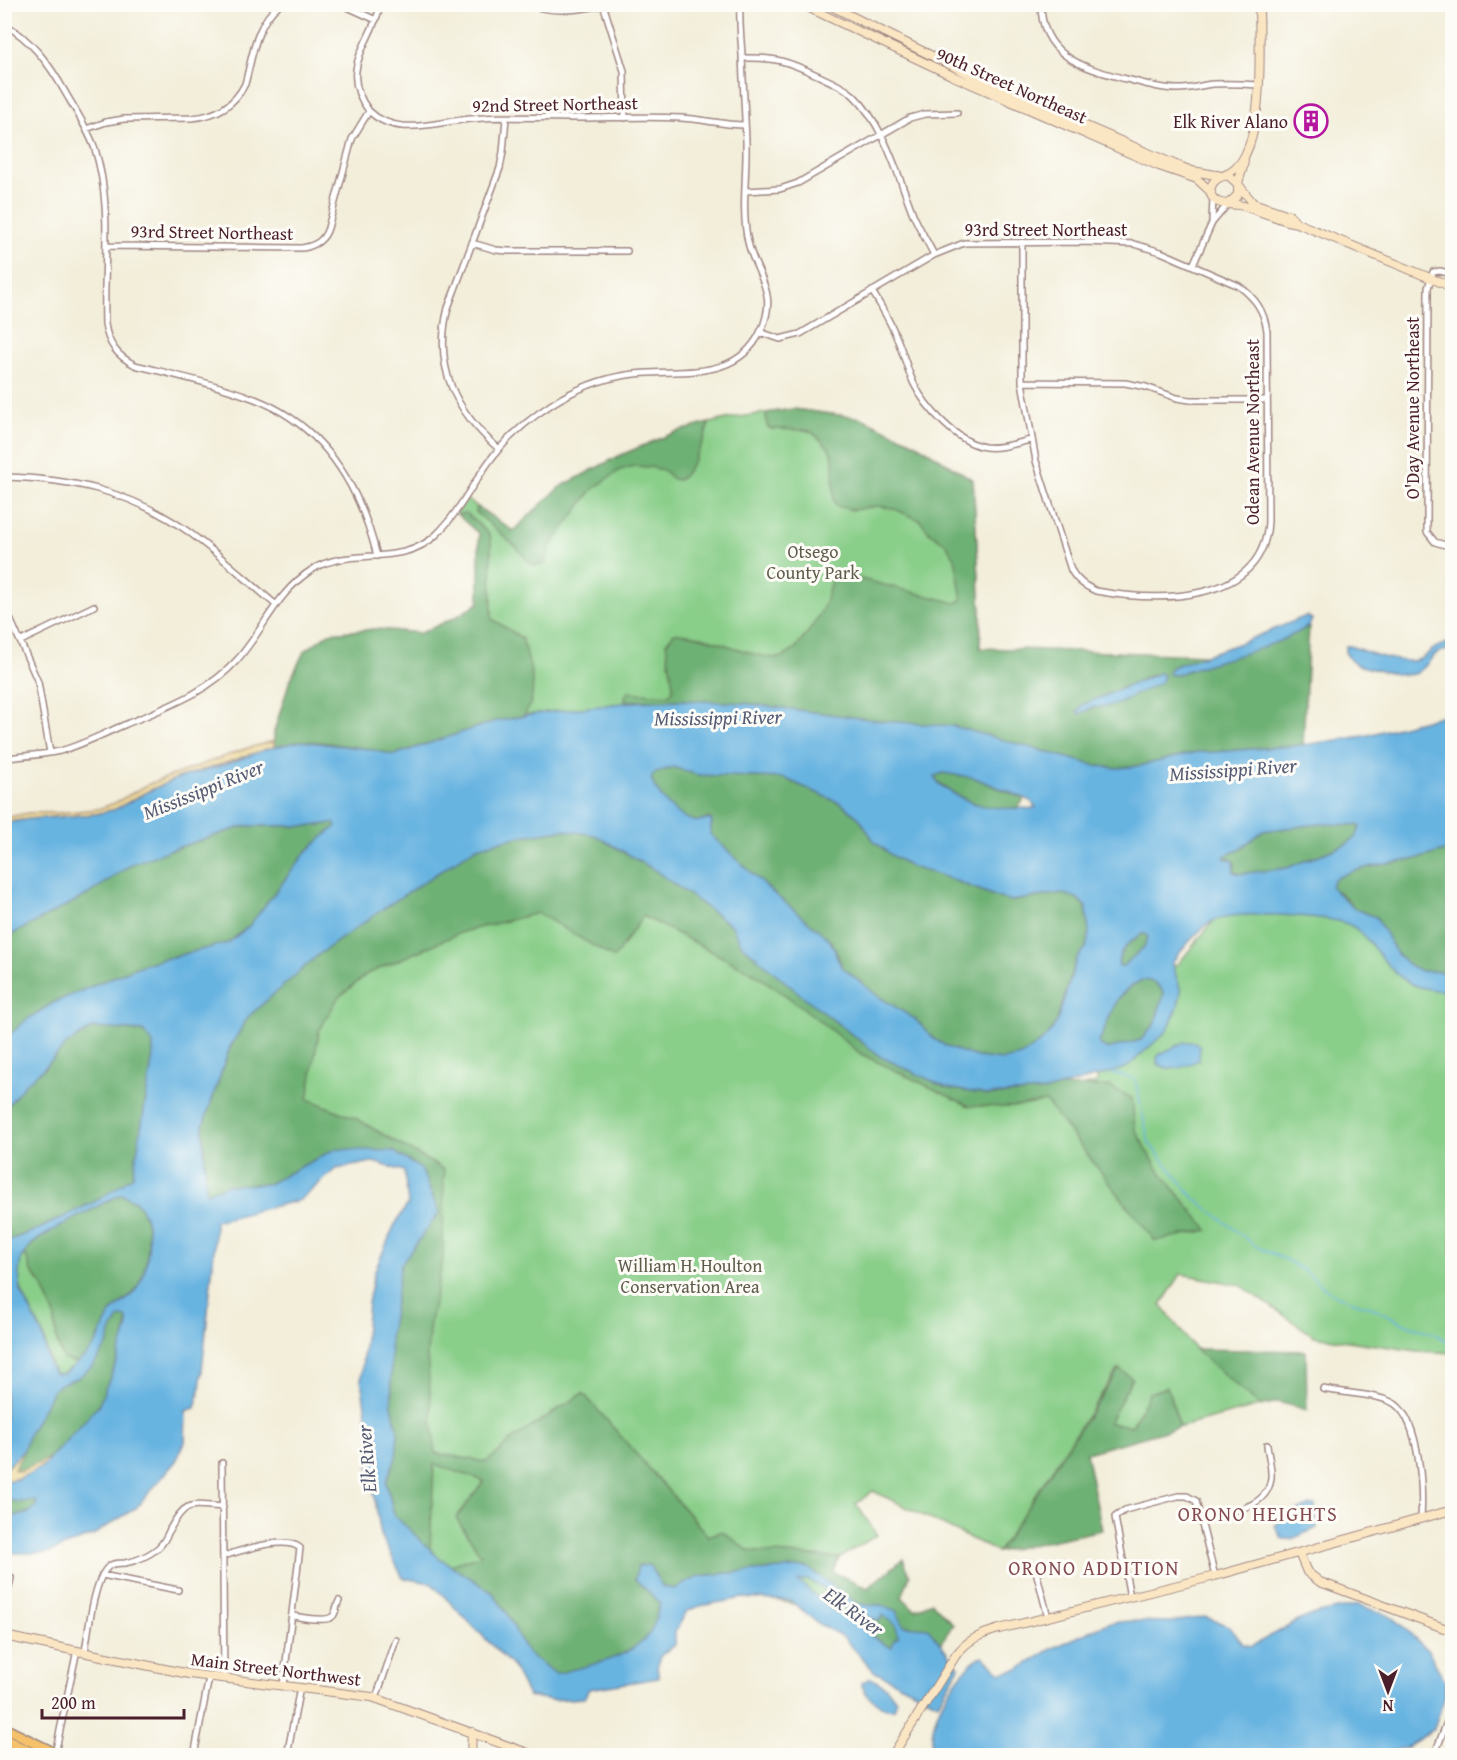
<svg xmlns="http://www.w3.org/2000/svg" width="1457" height="1760" font-family="'Gentium Book Plus',serif">
	<rect width="100%" height="100%" fill="#fdfcf7"/>
	<filter id="ink" filterUnits="userSpaceOnUse"><feTurbulence type="fractalNoise" baseFrequency=".0167" numOctaves="2"/><feDisplacementMap in="SourceGraphic" scale="12" xChannelSelector="R" yChannelSelector="G"/><feConvolveMatrix kernelMatrix="1 2 1 2 8 2 1 2 1" color-interpolation-filters="sRGB"/></filter>
	<filter id="wash" filterUnits="userSpaceOnUse"><feTurbulence type="fractalNoise" baseFrequency=".008" numOctaves="4" result="noise"/><feDisplacementMap in="SourceGraphic" scale="24" xChannelSelector="R" yChannelSelector="G"/><feGaussianBlur stdDeviation="1.35" result="paint"/><feColorMatrix in="noise" values="0 0 0 0 0 0 0 0 0 0 0 0 0 0 0 0 0 1.4 0 .05"/><feComposite in="paint" operator="in"/></filter>
	<g filter="url(#wash)">
		<rect width="100%" height="100%" fill="#f3eeda"/>
		<path fill="#89ce89" stroke="#6a765a" stroke-width="1.5" d="M793,409L861,418L915,443L973,480L981,612L978,732L631,702L541,713L496,721L410,750L274,747V732L289,683L304,652L329,633L376,629L421,633L456,617L479,603V534L456,513L466,499L513,531L560,487L621,455L676,432L726,419Z
			M531,842L1009,1103L1097,1083L1099,1042L1131,987L1179,963L1215,919L1452,849V1353L1417,1351L1314,1336L1240,1285L1181,1274L1161,1305L1195,1349L1260,1406L1180,1427L1167,1387L1149,1393L1132,1426L1108,1423L1132,1379L1118,1369L998,1552L873,1491L856,1504L877,1535L839,1558L817,1609L727,1590L450,1565L438,1557L394,1515L417,1198L406,1168L213,1116L252,1027Z
			M25,1252L31,1271L42,1285L54,1313L57,1343L64,1360L78,1363L62,1374L54,1373C48,1360 47,1346 42,1332C32,1308 6,1279 25,1252Z"/>
		<path fill="#6eb175" stroke="#5c6850" stroke-width="1.5" fill-rule="evenodd" d="M793,409L861,418L915,443L973,480L981,612L980,648L1208,655L1172,667V675L1260,648L1309,626L1303,745L1214,752H1197L1139,766L1117,768L1097,766L953,726L883,721L743,703L681,700L625,701V696L628,692L669,695L672,692L673,686L666,643L674,633C704,631 760,663 782,657C794,653 802,640 809,631C814,623 822,612 825,603C828,594 828,586 833,577L849,576L956,603L962,600L955,558L946,544L930,533L920,520L892,508L877,506L853,510L837,506L834,500L833,458L829,448L812,432L805,430L771,429L767,426L766,413ZM1154,674L1100,707L1091,708L1079,714L1077,711L1082,705Z
			M709,423C706,437 689,475 678,480L673,479L663,470L650,467L634,466L620,470L592,490L549,548L546,562L541,565H532L516,547L476,512L477,507L513,531L560,487L621,455L676,432Z
			M463,513L467,514L488,533L491,539L492,619L522,638C529,664 541,692 524,716L496,721L394,755L369,749L319,742L301,741L274,747V732L289,683L304,652L329,633L376,629L421,633L456,617L479,603V534L458,515Z
			M673,767L698,775L784,778L842,804L860,819L874,841L891,855L912,867L940,875L1000,898L1013,901L1062,893L1077,898L1086,907L1089,933L1086,948L1077,958L1058,1018L1052,1030L1042,1041L1021,1056L1003,1060L977,1057L950,1048L934,1039L915,1019L879,997L843,968L832,942L771,891L710,834L712,823L709,818C704,820 700,822 695,821C677,819 656,794 651,778L655,773Z
			M937,773C970,770 995,789 1024,798C1015,829 946,794 934,777Z
			M335,823L336,826L307,851L249,926L228,943L144,964L85,989L53,1003L26,1020L5,1039V938L87,895L132,864L170,850L245,826H312Z
			M1319,824L1358,825L1361,826L1355,838L1347,844L1287,868L1239,874L1234,872L1235,863L1229,858H1224L1226,855L1238,850L1263,831Z
			M563,830L595,835L653,869L732,926L741,944L881,1056L947,1088L988,1095L1046,1091L1059,1087L1109,1086L1132,1098L1135,1129L1158,1169L1208,1230L1155,1241L1046,1102L1012,1107L969,1106L861,1054L802,1007L755,974L643,916L614,958L538,913L462,932L367,974L338,998L319,1031L308,1099L357,1119L444,1170L443,1260L430,1321L427,1355L435,1453L486,1462L497,1454L511,1440L583,1393L708,1536L722,1531L749,1551L839,1558L833,1572L868,1588L903,1559L910,1575L902,1597L915,1610L932,1602L953,1624L940,1645L928,1629L904,1626L881,1605H866L856,1603L807,1567L727,1573L700,1576L674,1589L662,1586L655,1577L635,1579L660,1603C657,1612 655,1626 650,1634C629,1661 587,1665 556,1674L527,1653L506,1612L493,1593L450,1565L481,1555L456,1518L484,1481L434,1464L430,1550L394,1515L386,1482L396,1457L398,1432L392,1406L390,1334L401,1264L439,1212L421,1169L335,1149L268,1184L228,1185L206,1194L203,1126L230,1048L248,1017L318,955L387,906L477,847L521,836Z
			M1452,849V972L1421,971L1409,965L1397,954L1376,917L1355,909L1345,897L1331,887L1333,880C1358,866 1384,865 1411,860C1425,857 1439,852 1452,849Z
			M1142,934H1146L1148,937L1144,947L1123,967L1119,966C1116,951 1131,941 1142,934Z
			M1142,980C1154,981 1158,983 1164,994L1154,1025L1141,1040L1107,1049L1102,1048L1099,1042C1112,1015 1112,994 1142,980Z
			M103,1027C116,1031 129,1030 143,1031L153,1043V1056L133,1176L100,1199L41,1228L5,1242V1109L25,1084L44,1068L67,1044L93,1028Z
			M121,1194C126,1197 134,1199 137,1203C155,1224 149,1270 135,1291C128,1300 117,1304 111,1313C103,1325 100,1339 91,1350C88,1355 82,1359 78,1363L64,1360L57,1343L54,1313L42,1285L31,1271L25,1252C41,1231 96,1208 121,1194Z
			M120,1316L127,1318C128,1336 108,1388 98,1405C93,1416 82,1425 74,1433C57,1449 40,1474 13,1470L29,1434L53,1390L60,1384L77,1378L106,1347L113,1328Z
			M1195,1349L1306,1351L1307,1410L1278,1402L1260,1406Z
			M1119,1369L1132,1378L1109,1423L1132,1426L1149,1393L1167,1387L1180,1427L1086,1453L1102,1530L998,1552Z
			M5,1500L22,1502L36,1501L37,1505C30,1516 17,1516 5,1517Z
			M826,1589L830,1591L849,1610L880,1621L882,1615L896,1625L898,1637L891,1648L886,1646L874,1636L860,1627L853,1617L838,1612L821,1601Z"/>
		<path fill="#eeda9e" stroke="#9c7c64" stroke-width="1.5" d="M274,741V747L178,778L148,791L116,809L96,814L29,819L5,823L4,818L29,813H59L98,809L115,803L149,784L245,749Z
			M23,1451L14,1470L21,1471L51,1458C38,1472 23,1478 5,1481V1469Z"/>
		<path fill="#68b4e1" stroke="#596a86" stroke-width="1.5" fill-rule="evenodd" d="M1306,616L1312,619L1309,626C1269,651 1218,659 1175,675L1169,674L1168,672L1172,667L1243,642Z
			M1448,643L1452,644V650C1429,650 1433,663 1418,672C1405,680 1371,668 1357,665L1351,661L1345,652L1346,646H1350C1365,652 1405,666 1420,659C1431,653 1431,647 1448,643Z
			M1159,673L1163,675V679L1160,683L1114,705L1091,708L1079,714L1077,712L1082,705Z
			M681,700L743,703L883,721L953,726L1097,766L1117,768L1139,766L1197,752H1214L1303,745L1364,736L1452,713V849C1439,852 1425,857 1411,860C1384,865 1358,866 1333,880L1331,887L1355,909L1376,917L1397,954L1409,965L1421,971L1452,972V991C1407,989 1401,982 1373,947C1366,938 1360,930 1350,925C1328,915 1240,911 1217,919C1203,924 1180,951 1172,963L1181,991L1178,1007L1167,1031L1126,1068L1046,1091L988,1095L947,1088L881,1057L795,990L741,944L732,926L653,869L595,835L563,830L521,836L477,847L387,906L318,955L248,1017L230,1047L203,1126L206,1193L228,1185L268,1184L335,1149L393,1151L421,1169L439,1213L401,1264L390,1335L392,1406L398,1432L396,1457L386,1482L394,1515L438,1557L493,1593L506,1612L527,1653L556,1674C587,1665 628,1660 649,1634C655,1626 657,1612 660,1603L635,1579L638,1566L649,1565L662,1586L674,1589L700,1576L727,1573L807,1567L856,1603L866,1605H881L896,1610L904,1626L928,1628L959,1667L938,1703L875,1672L843,1637L819,1624L791,1601L743,1598L700,1606L687,1611L675,1632V1645C660,1654 654,1659 659,1678L589,1689L584,1698L551,1700L528,1696L513,1667L431,1583L403,1578L381,1535L369,1466L370,1439L361,1380L368,1303L374,1273L394,1226L408,1204L404,1171L373,1162L336,1169L300,1200L215,1221L214,1252L200,1390L195,1408L186,1411L185,1442L176,1461L136,1508L93,1535L47,1553H5V1517C17,1516 30,1516 37,1505L36,1501L22,1502L5,1500V1481L18,1479L41,1468L98,1406L117,1361L128,1326L127,1318L120,1317L113,1328L106,1347L93,1366L77,1378L60,1384L53,1390L29,1434L23,1451L5,1469V1242L41,1228L100,1199L133,1176L153,1056V1043L143,1031L93,1028L67,1044L44,1068L25,1084L5,1109V1039L26,1020L53,1003L85,989L144,964L228,943L249,926L307,851L336,826L334,823L312,826H245L170,850L132,864L87,895L5,938V823L29,819L96,814L116,809L149,791L178,778L229,763L266,749L301,741L369,749L394,755L496,721L541,713L631,702ZM673,767L698,775L784,778L842,804L860,819L874,841L891,855L912,867L940,875L1000,898L1012,901L1061,893L1077,898L1086,907L1089,933L1086,948L1077,958L1058,1018L1052,1030L1042,1041L1021,1056L1003,1060L977,1057L950,1048L934,1039L915,1019L879,997L843,968L837,958L834,947L828,938L771,891L710,834L712,820C706,819 700,822 694,821C677,818 656,794 651,778L655,773ZM943,773L975,778L1024,798L1032,802L1036,807C1031,810 1029,808 1022,808C990,809 974,807 946,789C941,785 936,782 935,776ZM1319,824L1358,825L1361,827L1355,838L1347,844L1287,868L1239,874L1234,872L1233,860L1224,858L1226,855L1238,850L1263,831ZM1142,934H1146L1148,937L1144,947L1123,966H1119C1116,951 1131,941 1142,934ZM1142,980C1154,981 1158,983 1164,994L1154,1025L1141,1040L1107,1049L1102,1047L1099,1042C1112,1015 1112,994 1142,980ZM121,1194C126,1197 134,1199 137,1203C155,1224 150,1270 135,1291C129,1300 120,1303 114,1310C106,1318 103,1329 99,1338C91,1354 76,1364 63,1374L54,1373L49,1364L42,1333L21,1291L19,1273L21,1258L32,1243L62,1225ZM807,1580L830,1591L849,1610L880,1621L882,1615L896,1625L898,1637L894,1639L892,1647C882,1646 870,1633 860,1627L861,1624C853,1616 845,1616 835,1611C822,1603 810,1590 798,1581Z
			M1184,1042H1195L1200,1046L1199,1060C1184,1066 1174,1074 1158,1064L1157,1058L1160,1054Z
			M1310,1505H1315L1317,1528L1292,1539H1282L1275,1526L1284,1517Z
			M1358,1605L1393,1617L1428,1651L1445,1681V1696L1434,1729L1405,1748L1362,1756L931,1755C931,1741 932,1727 937,1714C942,1699 968,1660 983,1656L1001,1673L1019,1669L1053,1648L1108,1623L1130,1621L1171,1622L1205,1617L1229,1626L1243,1644L1252,1646L1300,1620L1318,1613Z
			M871,1678L886,1687L896,1700L895,1707L893,1709C877,1705 867,1699 861,1683Z"/>
		<g fill="none" stroke-linecap="round" stroke-linejoin="round">
			<path stroke="#68b4e1" stroke-width="1.5" d="M1112,1073L1135,1079L1149,1143L1194,1198L1257,1247L1290,1262L1307,1273L1332,1294L1378,1310L1403,1323L1435,1334L1452,1345"/>
		</g>
	</g>
	<g filter="url(#ink)">
		<g fill="none" stroke-linecap="round" stroke-linejoin="round">
			<defs>
				<path id="street" d="M341,4L376,20
					M603,4L624,71L625,118
					M1041,4C1041,55 1081,67 1122,78C1140,82 1158,89 1176,89C1189,90 1201,85 1213,84C1228,83 1244,84 1259,85
					M529,5C554,13 578,10 603,5
					M4,24C32,40 50,65 65,92C76,111 88,129 95,149C113,206 103,266 105,324C108,344 117,356 135,365C175,375 216,384 255,399C324,426 360,487 377,556
					M742,58C775,57 787,61 817,75C829,81 843,86 853,95C884,124 898,176 913,214C919,228 927,241 934,255
					M369,111C395,136 429,124 461,120C499,115 537,118 576,118C611,118 646,116 681,118C703,119 723,125 745,125
					M86,129L106,122L124,119L192,118C216,116 234,106 245,84C253,55 255,24 280,4
					M746,191L780,189L798,183L910,118L925,114L957,113
					M1212,221L1213,198
					M472,243L496,250L508,251H627
					M106,246L302,248C315,246 324,241 328,228L352,139L369,111C337,69 371,44 381,4
					M1193,265L1212,223L1227,205
					M1452,274L1440,271L1433,272L1428,288L1427,532L1435,542L1452,547
					M872,291C881,306 890,321 896,336C903,352 907,369 914,384C926,408 958,443 985,447C1001,449 1016,443 1031,440
					M760,332L780,339L800,334L934,255L964,243L1086,242L1134,244L1161,252L1239,286C1255,298 1264,310 1267,331L1268,522C1263,605 1156,602 1096,591C1085,586 1077,581 1071,570L1036,461L1022,382V242
					M1022,382L1125,383L1146,387L1177,398L1190,400H1267
					M499,449C455,411 433,367 448,308L500,168L503,152L506,118
					M4,477C71,479 126,490 183,528C215,550 245,579 275,604
					M4,605L38,682L50,753
					M21,641L94,606
					M4,758C23,756 42,755 60,751C82,745 103,734 124,725C164,708 208,693 237,660C264,630 276,592 313,569C351,546 401,568 436,535C462,510 476,475 499,449C514,432 532,417 552,404C574,390 600,379 627,375C675,367 735,385 761,331C779,291 756,277 748,242C741,211 747,174 746,142C745,113 743,84 742,55C741,38 739,21 740,4
					M1323,1389C1342,1393 1380,1394 1395,1404C1420,1422 1423,1490 1421,1518
					M222,1463L224,1679
					M1201,1518C1226,1512 1268,1510 1271,1478C1272,1467 1268,1455 1267,1445
					M223,1556C241,1551 284,1535 300,1548L283,1686
					M1036,1571L1048,1617
					M102,1575L178,1590
					M1130,1597L1115,1517L1125,1510L1178,1496H1187L1196,1501L1215,1576
					M4,1611L11,1578
					M292,1616C301,1617 327,1623 333,1616C336,1613 336,1606 339,1601
					M85,1652C88,1634 94,1573 111,1565C115,1563 120,1563 125,1563C137,1561 148,1556 158,1548C164,1543 167,1536 170,1529C186,1499 192,1505 223,1507
					M376,1698L396,1640
					M55,1754L77,1650
					M194,1756L209,1677
					M287,1756L300,1687
					M1434,1756L1452,1709"/>
				<path id="secondary" d="M801,4L953,76L1159,166L1197,179L1211,192
					M827,4L991,85L1176,165L1192,171L1222,176
					M1225,175C1268,160 1259,42 1259,4
					M1238,183L1243,167L1244,159
					M1238,184L1253,203L1289,215L1296,222
					M1228,204L1238,195V184L1229,176C1214,174 1202,193 1218,202C1225,205 1236,204 1244,206L1287,221L1297,223L1452,287
					M1299,1553L1307,1572L1320,1582L1452,1631
					M4,1636L189,1674L372,1697L536,1756
					M471,1756L472,1732
					M892,1756L956,1655C967,1640 981,1634 999,1629L1215,1576L1452,1510"/>
				<path id="highway" d="M4,1728L61,1756
					M4,1739L39,1756"/>
			</defs>
			<use href="#street" stroke="#9e8682" stroke-width="8"/>
			<use href="#secondary" stroke="#9e8682" stroke-width="10"/>
			<use href="#highway" stroke="#9e8682" stroke-width="12"/>
			<use href="#street" stroke="#fff" stroke-width="5"/>
			<use href="#secondary" stroke="#fbe6c4" stroke-width="8"/>
			<use href="#highway" stroke="#f5c16b" stroke-width="9"/>
		</g>
	</g>
	<defs>
		<symbol id="building-ring" viewBox="-11 -11 22 22"><circle r="9.5" fill="#fdfcf7" stroke="#b5179e" stroke-width="1.5"/><path d="M-4-6H4V6H1V3H-1V6H-4ZM-2.5-4.3h1.7v1.8h-1.7ZM.8-4.3h1.7v1.8H.8ZM-2.5-1h1.7V.8h-1.7ZM.8-1h1.7V.8H.8Z" fill="#b5179e"/></symbol>
	</defs>
	<g fill-rule="evenodd">
		<use href="#building-ring" x="1292" y="102" width="38" height="38"/>
	</g>
	<g text-anchor="middle" dominant-baseline="central" stroke-width="6" stroke-linejoin="round" paint-order="stroke">
		<g font-size="18" fill="#4a1f2b" stroke="#fdfcf7">
			<text transform="translate(1012 85) rotate(24)">90th Street Northeast</text>
			<text transform="translate(555 104) rotate(-1)">92nd Street Northeast</text>
			<text x="1046" y="229">93rd Street Northeast</text>
			<text transform="translate(212 232) rotate(1)">93rd Street Northeast</text>
			<text transform="translate(1412 408) rotate(-90)">O'Day Avenue Northeast</text>
			<text transform="translate(1252 432) rotate(-90)">Odean Avenue Northeast</text>
			<text transform="translate(276 1669) rotate(7)">Main Street Northwest</text>
		</g>
		<g font-size="18" fill="#4a1f2b" stroke="#fdfcf7" text-anchor="end">
			<text x="1288" y="121">Elk River Alano</text>
		</g>
		<g font-size="18" fill="#605c4c" stroke="#fdfcf7">
			<text x="813" y="551">Otsego<tspan x="813" dy="21">County Park</tspan></text>
			<text x="690" y="1265">William H. Houlton<tspan x="690" dy="21">Conservation Area</tspan></text>
		</g>
		<g font-size="20" font-style="italic" fill="#565b74" stroke="#fdfcf7">
			<text transform="translate(718 717) rotate(-1)">Mississippi River</text>
			<text transform="translate(1233 769) rotate(-4)">Mississippi River</text>
			<text transform="translate(203 789) rotate(-22)">Mississippi River</text>
			<text transform="translate(366 1459) rotate(-95)">Elk River</text>
			<text transform="translate(854 1611) rotate(36)">Elk River</text>
		</g>
		<g font-size="20" letter-spacing="1.5" fill="#844c51" stroke="#fdfcf7">
			<text x="1258" y="1513">ORONO HEIGHTS</text>
			<text x="1094" y="1567">ORONO ADDITION</text>
		</g>
	</g>
	<rect width="1457" height="1760" fill="none" stroke="#fdfcf7" stroke-width="24"/>
	<g transform="translate(1388 1691) rotate(180)" stroke="#fdfcf7" stroke-width="4.5" paint-order="stroke">
	<path d="M0-4.5L10 22L0 15L-10 22Z" fill="#4a1f2b"/>
	<text y="-9" font-size="16" font-weight="bold" text-anchor="middle" fill="#4a1f2b">N</text>
	</g>
	<path d="M42 1709v9h142v-9" fill="none" stroke="#4a1f2b" stroke-width="3"/>
	<text x="51" y="1709" font-size="18" fill="#4a1f2b" stroke="#fdfcf7" stroke-width="4.5" paint-order="stroke">200 m</text>
</svg>
